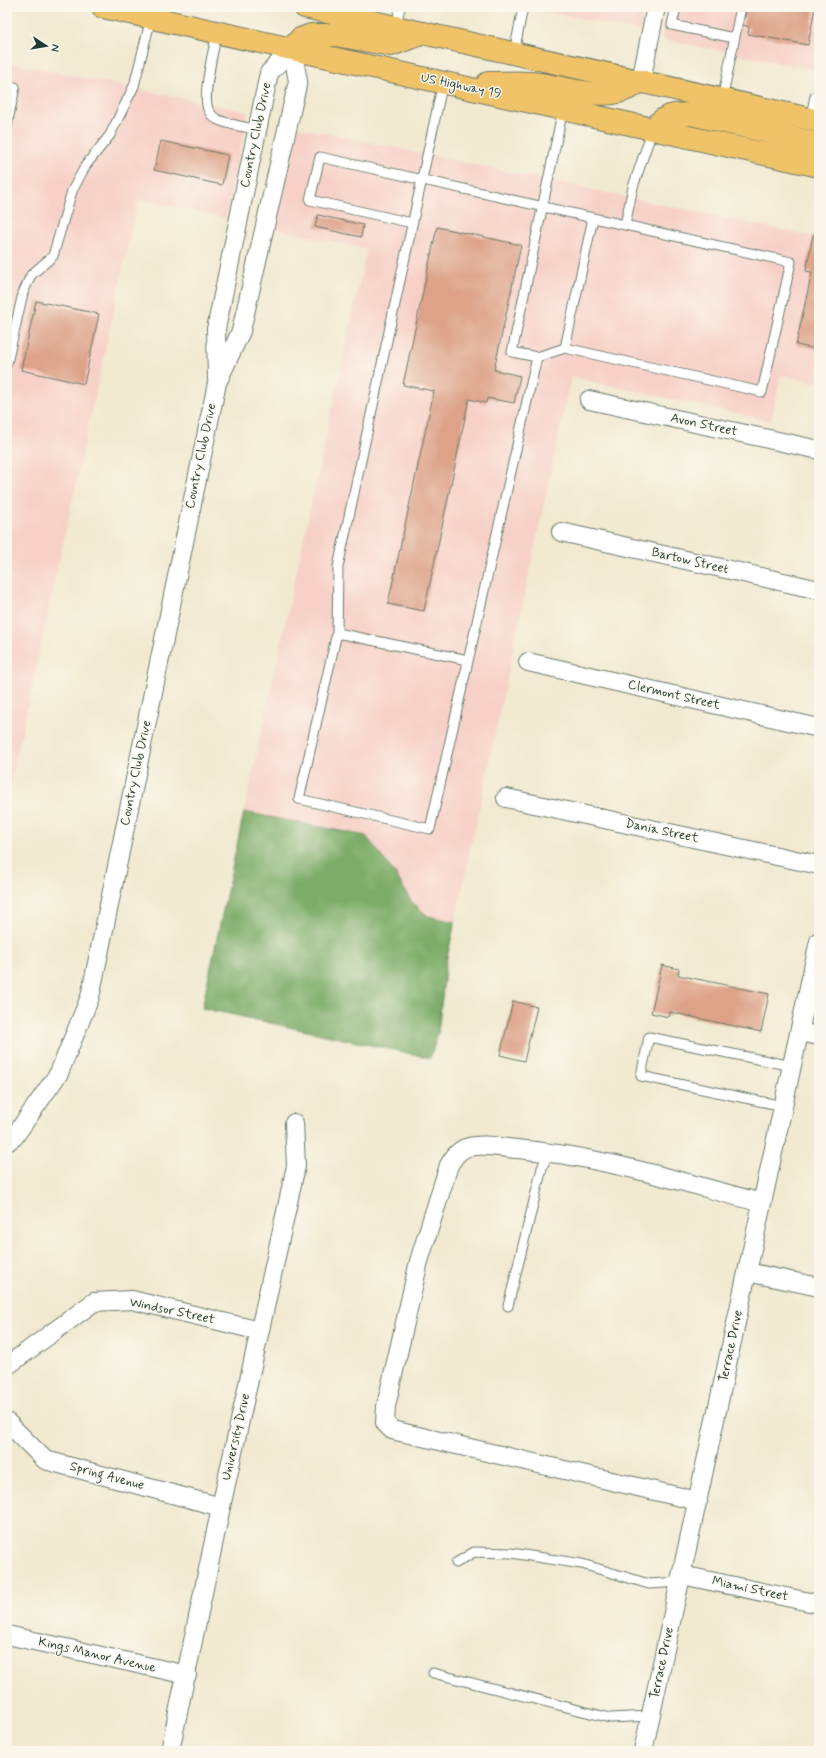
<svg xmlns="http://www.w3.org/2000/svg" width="826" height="1758" font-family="Mynerve,sans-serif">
	<rect width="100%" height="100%" fill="#fbf7ec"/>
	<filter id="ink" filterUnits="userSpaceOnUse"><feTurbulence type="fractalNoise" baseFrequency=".025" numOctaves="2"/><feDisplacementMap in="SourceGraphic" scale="8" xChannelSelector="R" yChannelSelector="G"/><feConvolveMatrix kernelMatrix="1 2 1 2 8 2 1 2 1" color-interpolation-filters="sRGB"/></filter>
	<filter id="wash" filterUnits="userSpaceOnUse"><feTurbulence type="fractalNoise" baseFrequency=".012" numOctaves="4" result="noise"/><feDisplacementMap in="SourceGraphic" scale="16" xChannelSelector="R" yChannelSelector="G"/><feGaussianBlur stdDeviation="0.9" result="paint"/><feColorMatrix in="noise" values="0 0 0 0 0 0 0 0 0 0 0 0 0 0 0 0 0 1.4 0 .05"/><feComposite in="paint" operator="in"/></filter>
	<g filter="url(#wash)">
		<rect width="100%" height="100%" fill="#f1e9d0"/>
		<path fill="#f7d1c8" d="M524,7H645L640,31Z
			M668,7H819V45L814,70L662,39Z
			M7,62L248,112L226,218L138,199L7,800Z
			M297,127L819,238V383L781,375L771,421L571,377L455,922L428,916L411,901L396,875L366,836L244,812L367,249L275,229Z"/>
		<path fill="#7cac67" stroke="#4e744e" d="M244,812L366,836L396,875L411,901L428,916L455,922L446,962L438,1033L430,1058L202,1008Z"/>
		<g id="blocks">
			<path fill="#dda288" d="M747,7H815L808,45L748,34L749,27L743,25Z
				M161,141L228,155L222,185L154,170Z
				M318,215L363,225L361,237L315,227Z
				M437,227L521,245L494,370L520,376L514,403L487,398L486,403L469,399L424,611L388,604L434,391L403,385Z
				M813,235L819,236V341L817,349L796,345L812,272L806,271Z
				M36,301L99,314L84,384L21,370Z
				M662,965L679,969L678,975L769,994L761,1032L670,1012L669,1017L651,1013Z
				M513,1001L537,1007L524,1061L500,1055Z"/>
		</g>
	</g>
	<g filter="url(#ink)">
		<use href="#blocks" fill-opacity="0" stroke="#68796b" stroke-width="1"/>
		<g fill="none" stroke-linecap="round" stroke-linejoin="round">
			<defs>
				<path id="lane" d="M676,7L672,25L734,38
					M396,27L400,7
					M217,32C214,49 202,94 208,109C210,114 215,119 221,121C232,125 245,127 257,130
					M514,53L523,7
					M443,82L338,567L337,633L299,799L430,829L537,357
					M7,85L15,87L7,125
					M722,100L741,7
					M412,223L310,200L320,157L791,262L762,392L565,348L537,357L512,352L563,109
					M625,225L633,187L653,128
					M565,348L593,218
					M7,363L23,293L31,275L53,256L72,191L86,165L110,135L134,86L151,18
					M337,633L468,660
					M783,1106L641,1076L649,1037L792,1066
					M508,1306L542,1168L549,1151
					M456,1563L474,1552L511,1553L582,1564L649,1584L680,1582
					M433,1673L610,1718L651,1716"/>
				<path id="street" d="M641,81L656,7
					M815,120L819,99
					M217,379L216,329L269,73L292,49
					M589,400L819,450
					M561,532L819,590
					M528,662L819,728
					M506,798L819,865
					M799,1032L819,1036
					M7,1142L14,1137L59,1073L90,997L217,383L241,331L298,81L292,49
					M747,1272L819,1287
					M7,1366L94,1302L132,1300L260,1331
					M7,1422L45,1460L221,1507
					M698,1501L392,1430L385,1423L386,1406L419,1261L449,1165C454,1157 459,1149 469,1147C484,1143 502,1148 517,1149C601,1156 681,1182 762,1203
					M682,1575L819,1604
					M7,1635L187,1675
					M170,1751L221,1507L296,1166L294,1123
					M643,1751L819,941"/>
				<path id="highway" d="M103,7L819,166
					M305,7L819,121
					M292,49L300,39L311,35H335L391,45L424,33
					M488,83C505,83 524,81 540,84C575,89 609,105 641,81
					M653,128C666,115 672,114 691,114L819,144"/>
			</defs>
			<use href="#lane" stroke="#68796b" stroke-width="11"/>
			<use href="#street" stroke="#68796b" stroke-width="20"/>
			<use href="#highway" stroke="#68796b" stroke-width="24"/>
			<use href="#lane" stroke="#fff" stroke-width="9"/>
			<use href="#street" stroke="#fff" stroke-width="18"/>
			<use href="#highway" stroke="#f1c369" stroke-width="22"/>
		</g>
	</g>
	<g text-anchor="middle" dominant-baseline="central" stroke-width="3" stroke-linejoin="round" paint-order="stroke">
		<g font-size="13" fill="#1f3d34" stroke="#fbf7ec">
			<text transform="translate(461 86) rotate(12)">US Highway 19</text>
			<text transform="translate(256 135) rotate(-78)">Country Club Drive</text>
			<text transform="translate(704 425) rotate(12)">Avon Street</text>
			<text transform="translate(201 456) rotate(-78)">Country Club Drive</text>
			<text transform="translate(690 561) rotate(13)">Bartow Street</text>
			<text transform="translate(674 695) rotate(13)">Clermont Street</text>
			<text transform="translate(136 773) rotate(-78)">Country Club Drive</text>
			<text transform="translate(662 831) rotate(12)">Dania Street</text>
			<text transform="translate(172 1311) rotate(12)">Windsor Street</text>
			<text transform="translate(731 1346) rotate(-78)">Terrace Drive</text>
			<text transform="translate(236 1437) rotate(-77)">University Drive</text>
			<text transform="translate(107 1476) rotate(15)">Spring Avenue</text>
			<text transform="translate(750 1589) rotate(12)">Miami Street</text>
			<text transform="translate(97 1655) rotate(13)">Kings Manor Avenue</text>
			<text transform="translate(662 1663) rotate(-78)">Terrace Drive</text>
		</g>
	</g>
	<rect width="826" height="1758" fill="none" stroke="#fbf7ec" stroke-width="24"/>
	<g transform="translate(46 46) rotate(102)" stroke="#fbf7ec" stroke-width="3" paint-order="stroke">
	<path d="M0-3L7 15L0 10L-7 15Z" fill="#1f3d34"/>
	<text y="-6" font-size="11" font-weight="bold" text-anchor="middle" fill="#1f3d34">N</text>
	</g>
</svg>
